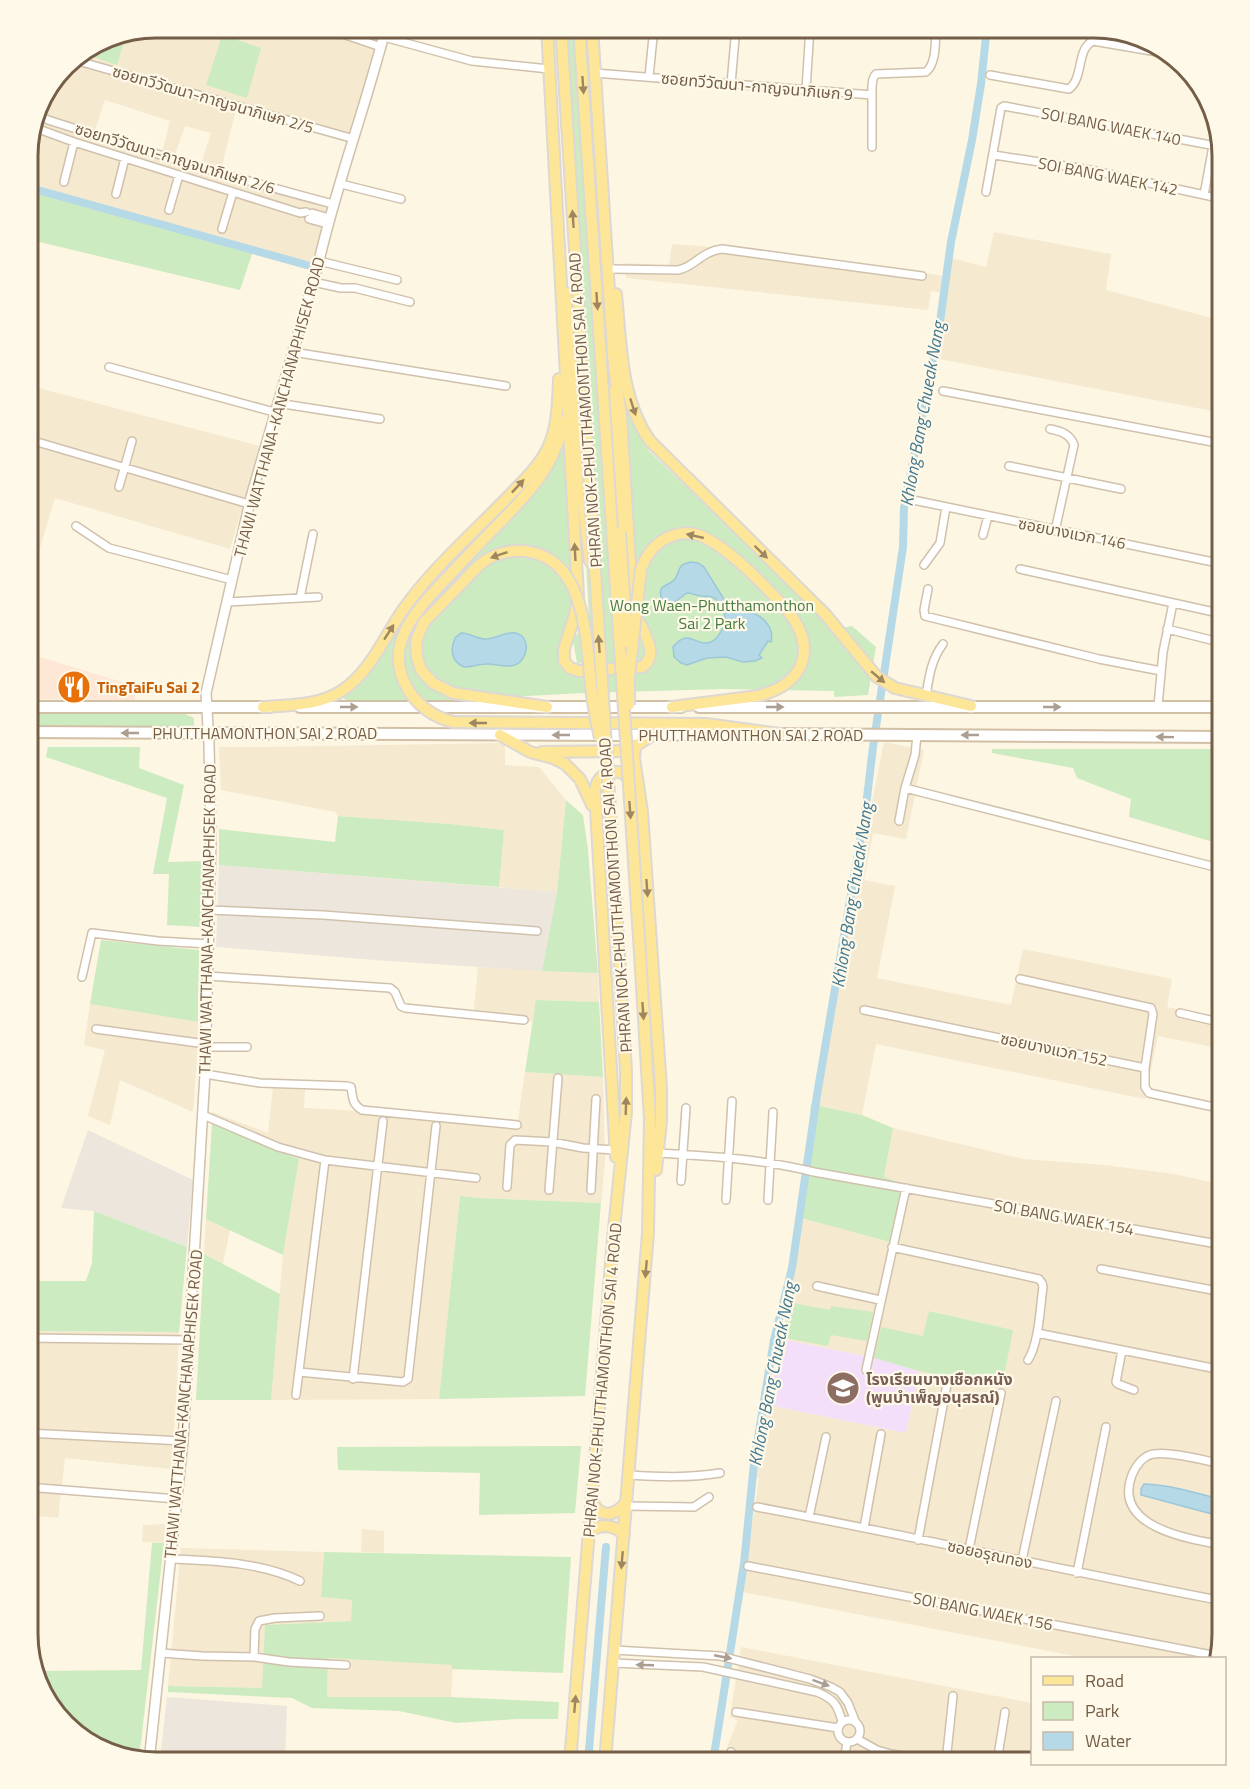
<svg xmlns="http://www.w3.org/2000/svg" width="1250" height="1789" font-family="'Titillium Web','Noto Sans Thai',sans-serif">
	<rect width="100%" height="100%" fill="#fdf6e2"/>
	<path fill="#f5e9d0" d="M155,27H168L222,39L237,40L240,27H335L376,41L349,141L236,109L221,170L201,164L211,133L185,126L175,155L162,153L170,121L105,100L93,136L328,208L313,263L27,186V146L40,98L70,59L80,53L117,65L127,33Z
		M994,232L1111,254L1106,290L1223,321V413L934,358L943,293L931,291L928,310L626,278L625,263L669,266L672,244L774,252L945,276L947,257L986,267Z
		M27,385L260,446L230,549L55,498L36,561L27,558Z
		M884,742L924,750L906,839L873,833L864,880L895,886L877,978L1011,1005L1023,949L1172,979L1167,1007L1218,1017L1223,996V1049L1158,1036L1145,1099L876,1044L862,1115L812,1104Z
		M505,743V765L539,767L566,800L557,892L499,887L504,830L450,824L338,816L336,812L221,790L219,747H263Z
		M1223,875V924L1213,921Z
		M478,967L598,973L599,1002L537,1000L532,1022L473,1018Z
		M90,1004L198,1022L197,1059L193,1112L120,1080L110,1125L88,1116L105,1050L84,1045Z
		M525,1072L603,1077L605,1163L601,1203L480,1198L460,1196L439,1399L271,1400L283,1255L299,1159L212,1124V1112L268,1133L273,1087L305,1090L304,1108L344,1110L489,1125V1118L518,1120Z
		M893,1128L1023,1159L1104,1165L1174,1174L1223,1185V1634L1216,1658H1085L742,1592L759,1478L756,1477L768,1405L906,1433L919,1371L1002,1386L1012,1330L930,1311L923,1337L881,1327L874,1358L782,1339L801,1218L890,1242L884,1178Z
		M206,1219L230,1230L223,1264L204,1254Z
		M27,1331L179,1332L176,1404L171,1469L65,1458L58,1518L27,1515Z
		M165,1524L164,1543L142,1542L143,1525Z
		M362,1529L384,1531V1553L361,1552Z
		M181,1548L324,1552L321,1597L352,1600L351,1621L265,1625L263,1688L168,1686Z
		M741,1647L1032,1703V1762H721L738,1720L730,1717Z
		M328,1658L453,1665L451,1697H327Z"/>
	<path fill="#fee7d5" d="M27,653L135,686V700L27,699Z"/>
	<path fill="#ece6dd" d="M219,865L557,892L542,971L375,960L216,947Z
		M88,1130L193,1180L187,1247L94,1211L61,1208Z
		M167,1697L287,1706L285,1762H211L160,1758Z"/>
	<path fill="#f3dff9" d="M782,1339L874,1358L919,1371L906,1433L768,1405Z"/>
	<path fill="#ccebc0" d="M168,27H240L237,40L261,48L247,98L206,85L221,39Z
		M335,27H380L376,41Z
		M556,27H586L622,617L631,624L637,664L577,663L573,640L589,618Z
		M127,33L117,65L80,53L106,37Z
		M27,186L254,248L240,290L27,239Z
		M626,413L629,414L635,421L648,450L835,629L852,626L876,647L868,695L834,697V691L723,689L584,693L449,700H346L342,697L349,693L361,681L408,612L428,603L498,529L551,470L564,435L576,589L560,648L575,675L639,673L624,414Z
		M27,713L185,714L194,718V726L185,728H27Z
		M48,747H140L139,768L184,785L168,862L204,861L202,927L167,925L169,874H153L167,798L46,757Z
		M992,749H1223V845L1129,817L1131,799L1077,778L1073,768L992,753Z
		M566,800L583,815L588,850L598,973L542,971L557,892Z
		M338,816L450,824L504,830L499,887L219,865V829L335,842Z
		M101,940L199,950L198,1022L90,1004Z
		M536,1000L599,1002L603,1077L525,1072Z
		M811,1104L862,1115L893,1128L884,1177L906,1185L890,1242L801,1218Z
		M212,1124L299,1159L283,1255L206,1219Z
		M460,1196L480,1198L601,1203L585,1396L439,1399Z
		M94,1211L187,1247L179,1332L27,1331V1281H86L92,1263Z
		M204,1254L280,1294L271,1400H196Z
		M788,1302L830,1310L831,1306L873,1312L867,1341L831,1335L828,1346L785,1338Z
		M929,1311L1013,1330L1002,1387L919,1371L874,1358L881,1327L923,1336Z
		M581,1446L575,1513L479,1515L480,1473L338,1470L337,1447Z
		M152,1543H164L139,1759L91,1745L44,1698L37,1671L141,1670Z
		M324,1552L571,1557L563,1673L452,1669V1665L328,1658L327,1697H451L559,1702L558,1719H517L456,1723L399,1711L312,1708L292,1698L168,1692V1686L262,1688L265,1625L351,1621L352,1600L321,1597Z"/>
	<path fill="#b6d9e7" stroke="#9cc7d9" stroke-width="1.5" d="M690,562L698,563L704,567L730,609C735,611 740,610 745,611C760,613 775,626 771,642L768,641L759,655L762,658L755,661L743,662L726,657L707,658L687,665L681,663L674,657L673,647C687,629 694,644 707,643C718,642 728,623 724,613C722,609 719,600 714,598C710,595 705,597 701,596C695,595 692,593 687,593L672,604H669L661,598C658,582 668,588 675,579C678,575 678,569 682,565Z
		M461,633C470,633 475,638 484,639C495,640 504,631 515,633C532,636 528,660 515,665C505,668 497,664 487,664C479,664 472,667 464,667C451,661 450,650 455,638Z
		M1144,1484C1171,1485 1197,1493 1223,1500V1517L1141,1495V1489Z"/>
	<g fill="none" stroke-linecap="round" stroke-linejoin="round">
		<path stroke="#b6d9e7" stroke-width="8" d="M27,187L310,266
			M588,1762L606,1547
			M713,1762L744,1563L754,1463L764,1401L774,1340L792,1268L817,1095L866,806L873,747L903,547L904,508L940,322L951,242L972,140L981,84L987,27"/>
		<defs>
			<path id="minor" d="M322,27L381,47
				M384,37L472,61L549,69
				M71,59L354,139
				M595,73L872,95C872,88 871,79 876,74L926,72C937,63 935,41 936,27
				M990,75L1069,89C1084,78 1076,49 1093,41L1169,54
				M649,77L654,27
				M731,84L736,27
				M806,90L810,27
				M45,92L40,110L41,116L48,120C142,150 237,179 333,204
				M33,127L74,142L300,213L306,212
				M872,147V95
				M994,155L1085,169L1223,199
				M64,182L74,142
				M341,184L401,199
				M986,192L1001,108L1004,106L1221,147
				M116,194L125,158
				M1204,195L1213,146
				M169,210L179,175
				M312,213L329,218
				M309,219L327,224
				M222,229L233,192
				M319,261L397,280
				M613,269L678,270C695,267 700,252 722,249L922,276
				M313,282L341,288H355L410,302
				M293,352L506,386
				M109,367L274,412
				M943,391L1223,444
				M277,403L380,419
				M1050,429C1061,431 1070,434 1074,445L1055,531
				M27,439L249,504
				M1009,466L1121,489
				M119,487L132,441
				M913,500L1223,564
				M76,526L109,548L232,580
				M983,535L988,516
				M924,565L940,543L946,507
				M1020,569L1223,614
				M928,589L924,610L925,616L1099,659L1161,671
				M300,598L313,534
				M227,602L318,597
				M1167,629L1223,643
				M926,696C929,677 931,660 943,644
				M1158,706L1163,652L1173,603
				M905,788L1223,869
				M899,821L905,788L915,755L917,735
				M210,910L323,915L537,931
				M208,976L390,988L395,992L401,1006L405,1008L524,1020
				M82,977L92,933L158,941L209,944
				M1020,979L1151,1008L1153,1014L1145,1068
				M864,1010L1145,1068V1087L1149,1093L1223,1109
				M1180,1013L1223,1023
				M96,1029L206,1044
				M206,1047H247
				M205,1074L260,1083L347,1086L351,1087C353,1098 352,1104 362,1110L517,1125
				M203,1115L278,1147L325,1160L476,1178
				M658,1153C711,1156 762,1159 814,1172L1223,1245
				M681,1181L686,1108
				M507,1187L510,1145L515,1140L552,1142L583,1148L616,1150
				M549,1190L558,1078
				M591,1190L596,1099
				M726,1200L732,1101
				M768,1200L773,1112
				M892,1247L1039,1279L1042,1283L1043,1287C1040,1308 1039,1343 1028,1360
				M1101,1269L1223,1292
				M817,1286L880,1300
				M1037,1333L1217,1369H1223
				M27,1338L190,1340
				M1122,1350L1116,1382L1118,1384L1134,1390
				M866,1370L906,1188
				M299,1372L403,1382L408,1379L436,1126
				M353,1379L383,1121
				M296,1395L325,1160
				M27,1433L183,1441
				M629,1475C660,1477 689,1478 720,1473
				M27,1487L177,1499
				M626,1506L694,1507L709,1497
				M757,1507C912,1536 1067,1571 1223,1601
				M809,1517L826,1437
				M864,1528L881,1434
				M918,1540L947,1384
				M1223,1545C1188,1539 1112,1527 1132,1475C1136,1465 1144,1455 1154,1454C1170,1451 1206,1461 1223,1464
				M969,1549L1001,1393
				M171,1559C214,1561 261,1562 300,1581
				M1022,1560L1056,1401
				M748,1566L1217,1656
				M1077,1573L1106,1427
				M614,1650L720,1656L810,1679L831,1687L840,1692L848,1703L856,1723
				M161,1653L202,1656L254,1657L289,1662L346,1665
				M254,1657L255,1629L259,1621L275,1618L320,1616
				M613,1663L703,1667L817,1692C834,1699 838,1705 842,1722
				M736,1712L838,1728
				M838 1731a11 11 0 1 1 22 0a11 11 0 1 1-22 0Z
				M857,1739L877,1750L891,1754L938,1762
				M729,1762L731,1752
				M787,1762V1759
				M844,1762L847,1742
				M946,1762L953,1696
				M997,1762L1005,1712"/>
			<path id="tertiary" d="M149,1762L183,1441L205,1074L211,839L209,744L206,693L251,497L319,261C337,182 366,106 386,27"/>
			<path id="secondary" d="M27,707H270
				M300,707H681
				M699,707H1223
				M27,732L623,735L756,734
				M771,734L1223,737"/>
			<path id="primary" d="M547,27L578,596L575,615L564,649V661L570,668L579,671L642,667C661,655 642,630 636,615C634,609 633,603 632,596L621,415L614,368L592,27
				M567,293L580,477L590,561
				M616,294C621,343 620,399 650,441L825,614L877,677L895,688L971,706
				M612,392L620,532
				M480,543C515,506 554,475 563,422
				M424,622L416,641L417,657L421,670L433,683L453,693L547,707
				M263,707C289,705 320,706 343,690C370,672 385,636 403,610C430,571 472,534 506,499C520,484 537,469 547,450C558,428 558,403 559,379
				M672,707L758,696C804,684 818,650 788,611
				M579,723L706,724L780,734
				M500,735L530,752L553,758L565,764L580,779L592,805
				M653,735L638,744L635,748L634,758L642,812L661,1088V1121L656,1170
				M542,752L623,751L634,747
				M616,1157L595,791C597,776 608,769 623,773L633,783
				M592,1499C597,1519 616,1517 626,1502
				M589,1534C597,1522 616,1525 624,1535
				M570,1762L613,1239L626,1112V1071L619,954
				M605,1762L648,1233L650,1119L640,953"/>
		</defs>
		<use href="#minor" stroke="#d0c1ac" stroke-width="10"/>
		<use href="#tertiary" stroke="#d0c1ac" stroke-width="12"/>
		<use href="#secondary" stroke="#d2c0a6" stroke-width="14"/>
		<use href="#primary" stroke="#ded8d3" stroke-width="14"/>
		<use href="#minor" stroke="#fff" stroke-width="7"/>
		<use href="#tertiary" stroke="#fff" stroke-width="9"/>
		<use href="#secondary" stroke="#fff" stroke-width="10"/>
		<use href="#primary" stroke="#fee698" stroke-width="10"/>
		<defs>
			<path id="primary-bridge" d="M561,27L619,954
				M579,27L640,953
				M620,532L627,642
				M480,543C467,556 455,570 442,583C413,614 382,648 409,691C420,708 434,717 453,722L579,723
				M424,622C437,609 450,595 463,582C470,574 477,566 486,560C499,552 516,549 530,552C586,562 586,641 591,684C592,702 596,720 600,738
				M629,670V705
				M629,676L641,569C646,556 654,544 667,538C675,534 685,532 695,534C722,540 769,590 788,611"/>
		</defs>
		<use href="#primary-bridge" stroke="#ded8d3" stroke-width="14" stroke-linecap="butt"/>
		<use href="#primary-bridge" stroke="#fee698" stroke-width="10"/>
	</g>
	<defs><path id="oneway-solid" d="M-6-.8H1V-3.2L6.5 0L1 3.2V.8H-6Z" transform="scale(1.5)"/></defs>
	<g fill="#9e8760">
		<use href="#oneway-solid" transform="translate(583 85) rotate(86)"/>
		<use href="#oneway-solid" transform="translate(573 219) rotate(-94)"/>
		<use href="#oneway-solid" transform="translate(597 301) rotate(86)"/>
		<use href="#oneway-solid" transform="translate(633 407) rotate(72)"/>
		<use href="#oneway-solid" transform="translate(518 486) rotate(-47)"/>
		<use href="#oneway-solid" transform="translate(695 536) rotate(-167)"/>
		<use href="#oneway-solid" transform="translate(575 552) rotate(-93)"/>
		<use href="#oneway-solid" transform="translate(761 552) rotate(44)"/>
		<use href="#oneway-solid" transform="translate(499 555) rotate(161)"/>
		<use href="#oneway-solid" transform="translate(389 632) rotate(-57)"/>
		<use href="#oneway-solid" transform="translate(599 644) rotate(-94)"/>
		<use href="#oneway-solid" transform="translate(878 677) rotate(40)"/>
		<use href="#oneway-solid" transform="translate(478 723) rotate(-180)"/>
		<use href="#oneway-solid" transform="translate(630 810) rotate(86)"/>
		<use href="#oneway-solid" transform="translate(647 888) rotate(86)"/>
		<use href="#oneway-solid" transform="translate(643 1011) rotate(86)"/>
		<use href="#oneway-solid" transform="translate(626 1106) rotate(-88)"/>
		<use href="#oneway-solid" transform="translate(646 1269) rotate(95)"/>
		<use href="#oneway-solid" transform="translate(622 1560) rotate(95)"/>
		<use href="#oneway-solid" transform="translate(575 1704) rotate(-85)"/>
	</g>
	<g fill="#ac9e91">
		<use href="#oneway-solid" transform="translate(349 707)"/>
		<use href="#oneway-solid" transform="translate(775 707)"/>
		<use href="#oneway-solid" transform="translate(1052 707)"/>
		<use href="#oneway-solid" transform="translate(130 733) rotate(-180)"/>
		<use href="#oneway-solid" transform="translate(561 735) rotate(-180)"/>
		<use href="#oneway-solid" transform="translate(970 735) rotate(180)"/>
		<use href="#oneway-solid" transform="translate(1165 737) rotate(-179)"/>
		<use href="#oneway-solid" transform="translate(723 1657) rotate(11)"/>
		<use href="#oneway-solid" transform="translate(645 1665) rotate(-178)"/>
		<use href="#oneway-solid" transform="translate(821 1683) rotate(20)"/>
	</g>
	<defs>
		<symbol id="restaurant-disc" viewBox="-11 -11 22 22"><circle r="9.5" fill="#e8710a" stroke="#fff9e9"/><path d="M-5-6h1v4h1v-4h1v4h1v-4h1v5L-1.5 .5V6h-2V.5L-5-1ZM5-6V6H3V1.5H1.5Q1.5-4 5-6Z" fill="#fff"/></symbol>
		<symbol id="school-disc" viewBox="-11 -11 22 22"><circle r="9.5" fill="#8d6e63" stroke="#fff9e9"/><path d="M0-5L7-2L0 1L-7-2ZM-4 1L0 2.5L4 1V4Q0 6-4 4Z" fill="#fff"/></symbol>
	</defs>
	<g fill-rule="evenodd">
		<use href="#restaurant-disc" x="55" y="668" width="38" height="38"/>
		<use href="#school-disc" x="824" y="1369" width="38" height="38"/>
	</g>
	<g text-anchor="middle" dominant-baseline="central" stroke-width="4.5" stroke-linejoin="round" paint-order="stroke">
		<g font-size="16" fill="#755e48" stroke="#fff9e9">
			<text transform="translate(757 86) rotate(5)">ซอยทวีวัฒนา-กาญจนาภิเษก 9</text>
			<text transform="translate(213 99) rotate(16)">ซอยทวีวัฒนา-กาญจนาภิเษก 2/5</text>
			<text transform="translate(1111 126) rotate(11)">SOI BANG WAEK 140</text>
			<text transform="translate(175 158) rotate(17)">ซอยทวีวัฒนา-กาญจนาภิเษก 2/6</text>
			<text transform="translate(1108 176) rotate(11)">SOI BANG WAEK 142</text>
			<text transform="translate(279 407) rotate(-75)">THAWI WATTHANA-KANCHANAPHISEK ROAD</text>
			<text transform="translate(585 410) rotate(-94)">PHRAN NOK-PHUTTHAMONTHON SAI 4 ROAD</text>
			<text transform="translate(1072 533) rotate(11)">ซอยบางแวก 146</text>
			<text x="265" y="733">PHUTTHAMONTHON SAI 2 ROAD</text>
			<text x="751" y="735">PHUTTHAMONTHON SAI 2 ROAD</text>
			<text transform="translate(615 895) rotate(-94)">PHRAN NOK-PHUTTHAMONTHON SAI 4 ROAD</text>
			<text transform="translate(207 919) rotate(-89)">THAWI WATTHANA-KANCHANAPHISEK ROAD</text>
			<text transform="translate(1054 1049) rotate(12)">ซอยบางแวก 152</text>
			<text transform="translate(1064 1217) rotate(10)">SOI BANG WAEK 154</text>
			<text transform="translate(602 1380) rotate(-85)">PHRAN NOK-PHUTTHAMONTHON SAI 4 ROAD</text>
			<text transform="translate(183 1404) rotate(-85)">THAWI WATTHANA-KANCHANAPHISEK ROAD</text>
			<text transform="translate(990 1554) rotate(12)">ซอยอรุณทอง</text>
			<text transform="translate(983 1611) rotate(11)">SOI BANG WAEK 156</text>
		</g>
		<g font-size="16" fill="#497c40" stroke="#fff9e9">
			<text x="712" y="605">Wong Waen-Phutthamonthon<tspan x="712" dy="18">Sai 2 Park</tspan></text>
		</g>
		<g font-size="16" font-weight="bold" fill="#c56008" stroke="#fff9e9" text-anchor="start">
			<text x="97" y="687">TingTaiFu Sai 2</text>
		</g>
		<g font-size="16" font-weight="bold" fill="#785e54" stroke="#fff9e9" text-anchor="start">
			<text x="866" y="1379">โรงเรียนบางเชือกหนัง<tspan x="866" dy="18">(พูนบำเพ็ญอนุสรณ์)</tspan></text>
		</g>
		<g font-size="18" font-style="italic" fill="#437991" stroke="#fff9e9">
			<text transform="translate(922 414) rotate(-80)">Khlong Bang Chueak Nang</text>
			<text transform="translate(852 895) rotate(-81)">Khlong Bang Chueak Nang</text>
			<text transform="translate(772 1374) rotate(-79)">Khlong Bang Chueak Nang</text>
		</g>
	</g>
	<path d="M0 0H1250V1789H0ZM156 38H1094A118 118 0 0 1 1212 156V1634A118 118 0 0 1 1094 1752H156A118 118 0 0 1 38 1634V156A118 118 0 0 1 156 38Z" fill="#fff9e9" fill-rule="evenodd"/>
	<path fill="none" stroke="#755e48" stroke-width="3" d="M156 38H1094A118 118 0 0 1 1212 156V1634A118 118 0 0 1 1094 1752H156A118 118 0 0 1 38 1634V156A118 118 0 0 1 156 38Z"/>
	<rect x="1031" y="1657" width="195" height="108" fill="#fff9e9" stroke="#c8bba9" stroke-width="1.5"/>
	<rect x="1043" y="1676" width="30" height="9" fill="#fee698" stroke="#c8bba9" stroke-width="1.5"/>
	<text x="1085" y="1687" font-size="18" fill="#755e48">Road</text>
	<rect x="1043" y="1702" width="30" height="18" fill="#ccebc0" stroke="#c8bba9" stroke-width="1.5"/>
	<text x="1085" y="1717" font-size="18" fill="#755e48">Park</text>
	<rect x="1043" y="1732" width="30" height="18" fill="#b6d9e7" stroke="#c8bba9" stroke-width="1.5"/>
	<text x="1085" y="1747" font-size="18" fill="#755e48">Water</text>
</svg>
